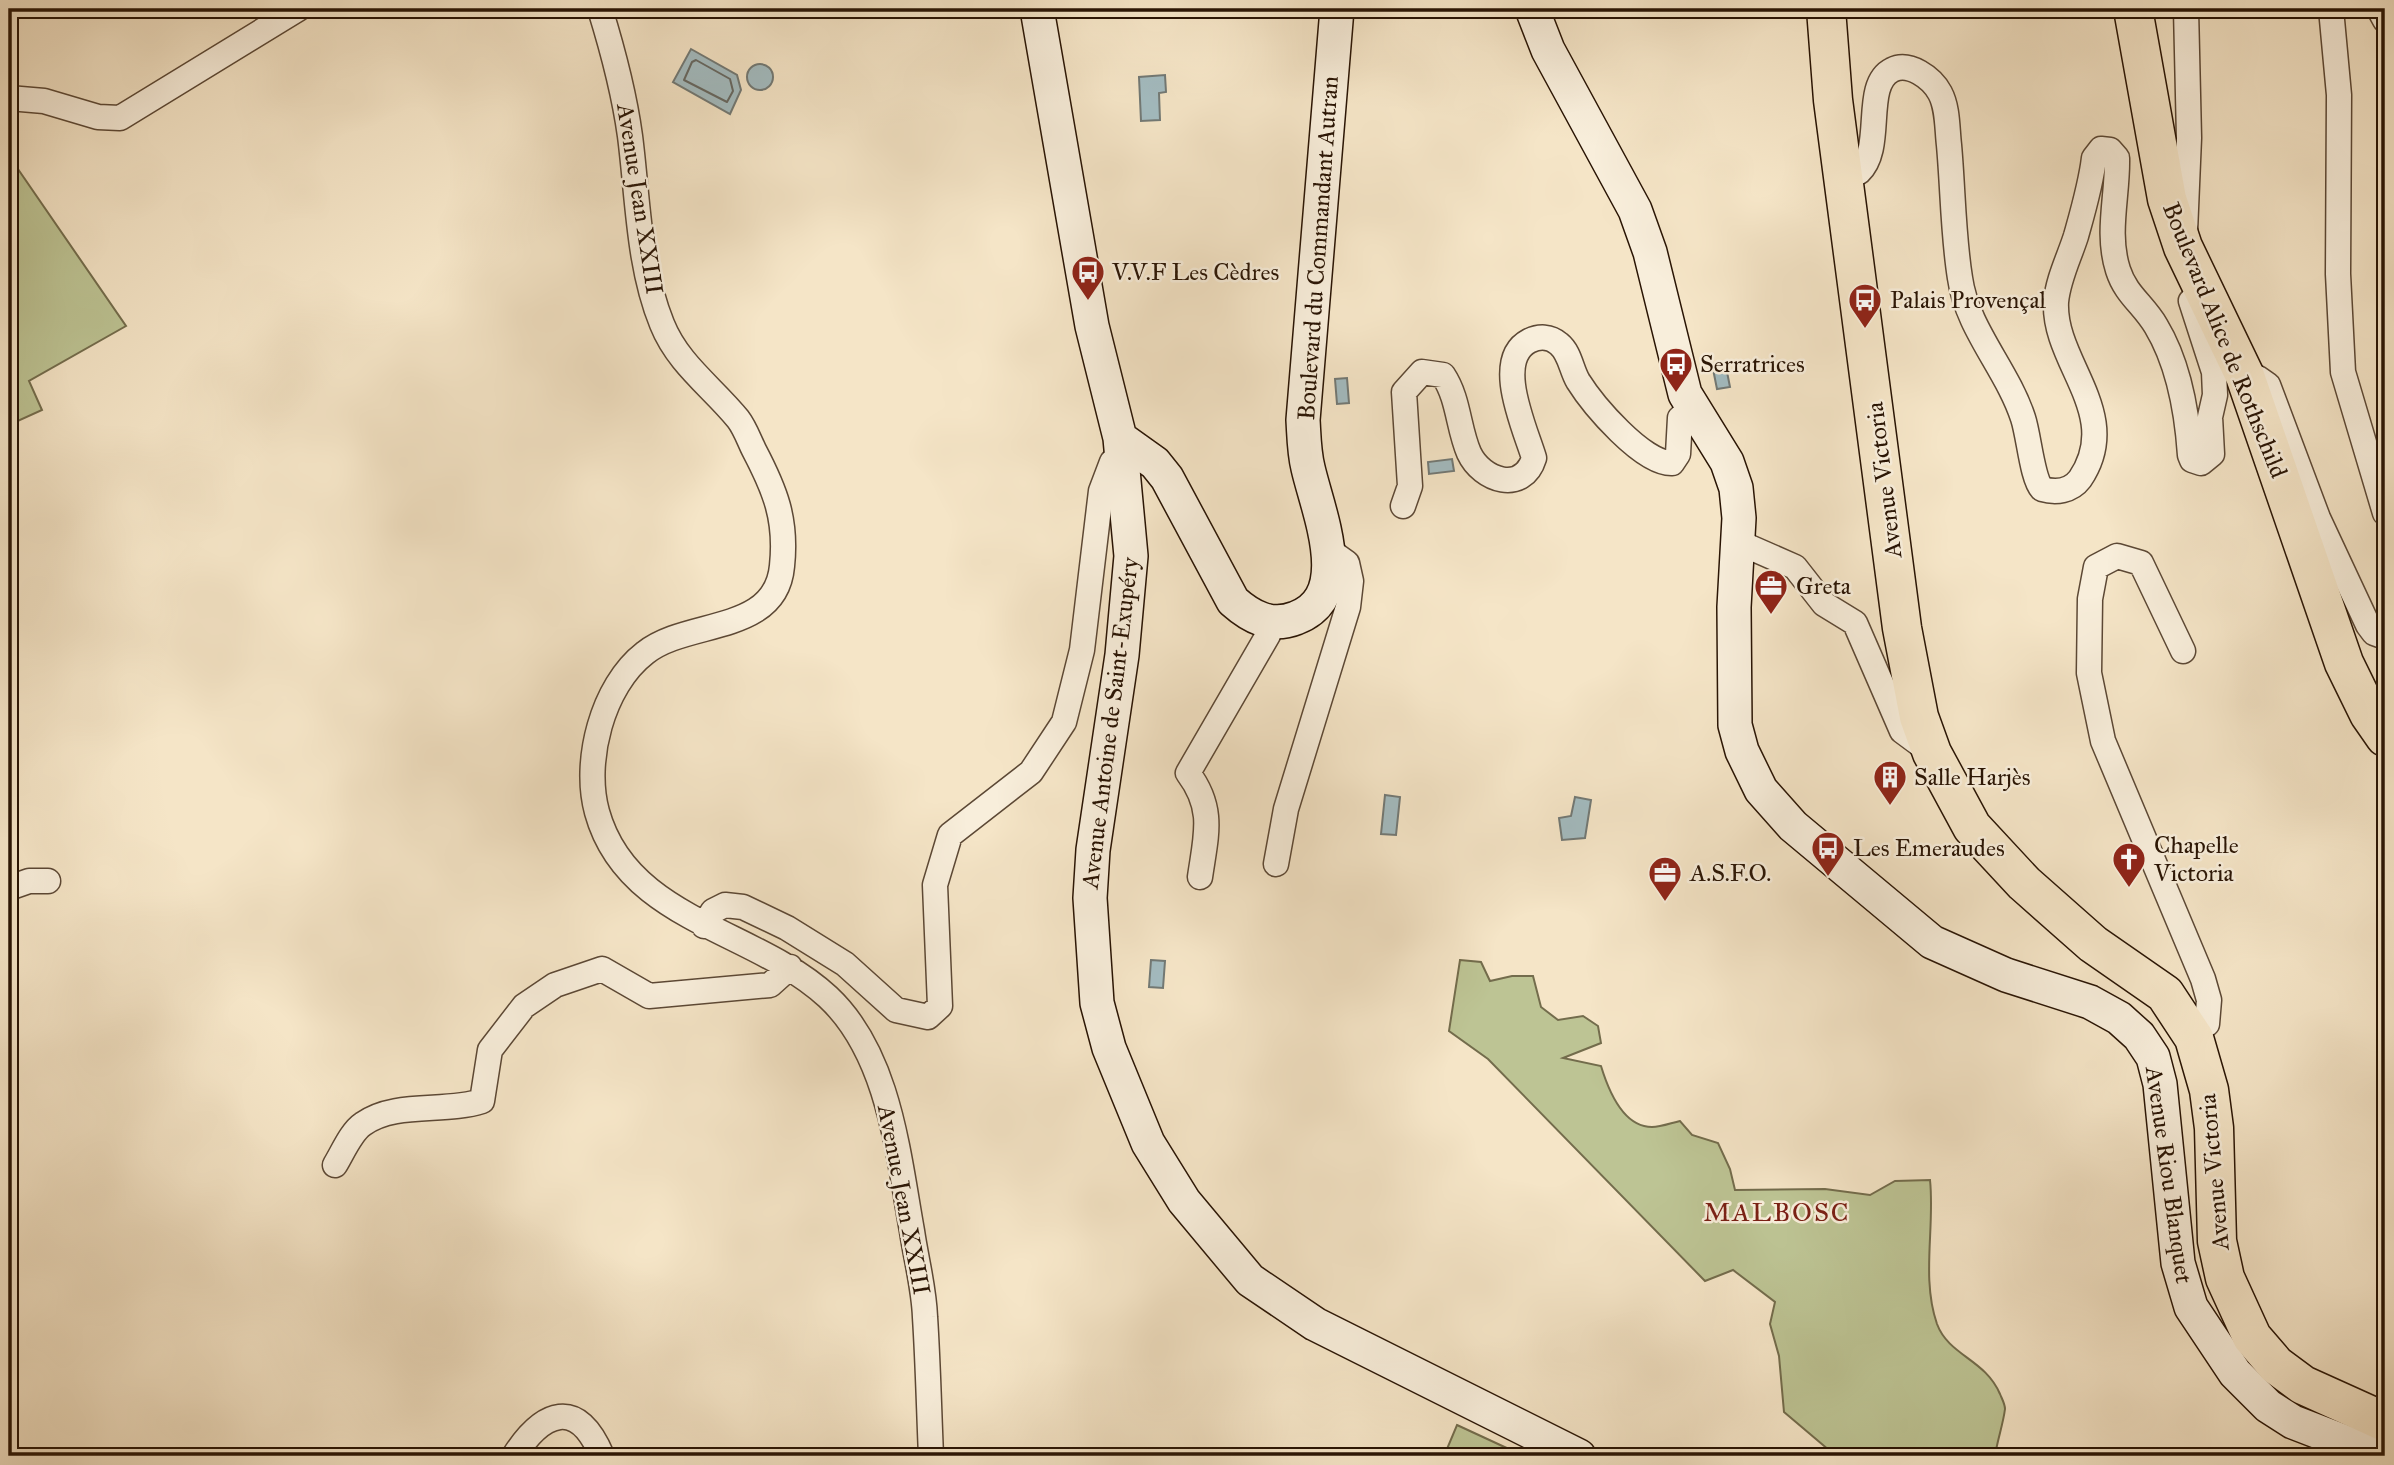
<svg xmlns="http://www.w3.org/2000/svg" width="2394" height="1465" font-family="'IM FELL Great Primer',serif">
	<rect width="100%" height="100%" fill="#f5e5c7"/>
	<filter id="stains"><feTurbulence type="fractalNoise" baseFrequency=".00286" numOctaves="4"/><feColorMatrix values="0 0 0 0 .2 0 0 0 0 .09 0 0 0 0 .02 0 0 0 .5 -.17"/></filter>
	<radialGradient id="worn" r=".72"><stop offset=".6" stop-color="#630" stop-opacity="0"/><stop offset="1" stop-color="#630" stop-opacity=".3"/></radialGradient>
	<path fill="#bdc494" stroke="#736c4c" stroke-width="2" d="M9,156L126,326L29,381L42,410L9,425Z
		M1460,960L1481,962L1490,981L1512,976H1533L1541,1007L1558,1020L1583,1016L1598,1026L1601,1043L1563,1058L1601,1066C1608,1089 1623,1127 1652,1127C1661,1127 1671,1123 1680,1121L1692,1135L1718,1143L1730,1169L1735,1190L1825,1189L1870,1195L1895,1181L1930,1180C1935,1227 1921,1278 1937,1324C1949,1356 1985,1359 2000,1394C2002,1399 2005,1404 2005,1409C2003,1425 1997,1441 1995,1456H1836L1784,1412L1779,1356L1770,1324L1775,1302L1733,1270L1705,1281L1488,1059L1449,1031Z
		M1457,1425L1524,1456H1444Z"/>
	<path fill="#a3bcc1" stroke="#727975" stroke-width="2" d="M691,49L737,75L741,90L730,114L673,82Z
		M747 77a13 13 0 1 1 26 0a13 13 0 1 1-26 0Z
		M1165,75L1166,92L1159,93L1160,120L1141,121L1139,77Z
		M1725,362L1730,387L1717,389L1712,364Z
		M1347,378L1349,403L1337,404L1335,379Z
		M1452,459L1454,471L1429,474L1428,462Z
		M1385,795L1400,797L1396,835L1381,834Z
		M1575,797L1591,800L1585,838L1562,840L1559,818L1571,816Z
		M1151,960L1165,961L1163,988L1149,987Z"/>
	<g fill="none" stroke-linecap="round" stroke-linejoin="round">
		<path stroke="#666862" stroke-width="2" d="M696,60L730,79L733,91L727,102L684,80L692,62Z"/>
		<defs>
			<path id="street" d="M600,9C613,51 624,92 630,136C638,198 638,265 662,324C678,364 712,387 738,419C745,428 749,440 754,450C775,490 787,519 782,566C776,635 687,619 645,653C602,686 583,762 597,812C627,921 755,929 828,997C889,1054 898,1153 912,1231C916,1259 924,1288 925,1317C928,1363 929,1410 931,1456
				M2331,9L2339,95L2338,274L2343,372L2385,513
				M2379,9L2385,20
				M9,98L44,101L98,117L120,118L298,9
				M1843,174L1859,172C1885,148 1862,85 1892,70C1909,61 1932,78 1940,93C1948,108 1947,128 1949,145C1953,189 1953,235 1960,278C1967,329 2007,369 2023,418C2029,436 2032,478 2042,489C2056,493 2071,491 2080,479C2124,414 2053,363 2056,302C2058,279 2069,258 2076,236C2083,211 2091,184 2094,158L2101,149L2110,150L2117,158C2118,195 2106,233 2118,270C2126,295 2143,304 2156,326C2179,364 2187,411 2190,455L2192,460L2201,463L2212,454L2210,417L2215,395L2214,372L2191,301L2204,289
				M2185,232L2189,138L2186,9
				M2245,376L2258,378L2268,385L2318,518L2368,625L2374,633L2385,637
				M1403,506L1410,486L1404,392L1422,372L1443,375C1459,399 1458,428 1469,453C1482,481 1523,494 1534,458C1525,428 1493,360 1529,341C1539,336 1550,336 1559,344C1570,353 1571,369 1578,381C1593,405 1643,464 1672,463L1678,454L1680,418L1692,408
				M1738,542L1795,567L1824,604L1855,623L1902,731L1929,751
				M2183,651L2141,563L2117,556L2096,567L2090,599L2089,673L2103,741L2203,979L2209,1000L2207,1024
				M1276,864L1286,809L1348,607L1351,581L1347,563L1326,548
				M1200,877C1206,835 1215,809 1188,773L1268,635L1270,621
				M9,888L29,881H48
				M704,926L713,911L725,905L743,907L787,928L845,964L896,1010L928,1017L940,1006L935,885L950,835L1031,772L1064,722L1082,650L1101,491L1112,462L1123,458
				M335,1165C343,1152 351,1132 363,1124C395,1101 445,1113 482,1101L490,1050L524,1006L555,985L602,969L649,996L770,985L790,967
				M514,1456C543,1411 577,1397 602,1456"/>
			<path id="secondary" d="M1037,9L1092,326L1120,438L1131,556L1122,655L1093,850L1090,898L1097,1003L1109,1048L1148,1143L1184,1201L1250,1280L1315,1324L1579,1456
				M1532,9L1548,50L1635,210L1650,252L1685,394L1727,462L1736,488L1739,518L1734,607L1735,725L1742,751L1761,790L1793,826L1932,942L2006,975L2090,1002L2119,1018L2139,1036L2153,1057L2160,1084L2178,1263L2191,1307L2235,1373L2268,1406L2293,1422L2381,1456
				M1120,438L1155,463L1167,478L1233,601C1251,617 1271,628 1296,618C1355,596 1318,512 1308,468C1304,452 1304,436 1303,420L1337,9"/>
			<path id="primary" d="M1826,9L1833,100L1902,628L1919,717L1932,753L1972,827L2024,883L2093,944L2165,994L2194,1038L2209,1090L2214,1128L2217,1241L2225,1278L2252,1337L2276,1365L2303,1385L2385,1422
				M2133,9L2167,199L2183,247L2245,376L2344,663L2369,714L2385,737"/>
		</defs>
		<use href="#street" stroke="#5c4835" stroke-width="27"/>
		<use href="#secondary" stroke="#291404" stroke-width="36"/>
		<use href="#primary" stroke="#291404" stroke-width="41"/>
		<use href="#street" stroke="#f8eedb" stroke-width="24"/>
		<use href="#secondary" stroke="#f8eedb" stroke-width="33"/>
		<use href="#primary" stroke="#f5e5c7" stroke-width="38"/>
	</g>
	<defs>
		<symbol id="bus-pin" viewBox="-11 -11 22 30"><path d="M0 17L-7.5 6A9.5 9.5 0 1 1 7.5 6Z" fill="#8f2418" stroke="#f8eedb"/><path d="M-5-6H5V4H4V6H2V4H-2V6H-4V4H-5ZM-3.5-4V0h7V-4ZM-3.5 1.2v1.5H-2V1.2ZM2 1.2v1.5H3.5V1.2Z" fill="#fff"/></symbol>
		<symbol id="office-pin" viewBox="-11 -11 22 30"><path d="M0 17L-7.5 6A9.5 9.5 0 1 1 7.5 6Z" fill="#8f2418" stroke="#f8eedb"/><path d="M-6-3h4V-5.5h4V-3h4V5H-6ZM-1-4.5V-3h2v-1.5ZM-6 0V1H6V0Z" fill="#fff"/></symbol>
		<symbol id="building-pin" viewBox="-11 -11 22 30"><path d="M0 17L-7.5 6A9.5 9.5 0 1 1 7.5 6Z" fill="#8f2418" stroke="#f8eedb"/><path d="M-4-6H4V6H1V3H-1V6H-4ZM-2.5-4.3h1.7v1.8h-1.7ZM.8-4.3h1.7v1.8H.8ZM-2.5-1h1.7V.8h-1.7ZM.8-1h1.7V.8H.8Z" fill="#fff"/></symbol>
		<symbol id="church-pin" viewBox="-11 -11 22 30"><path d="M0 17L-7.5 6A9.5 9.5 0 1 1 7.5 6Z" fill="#8f2418" stroke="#f8eedb"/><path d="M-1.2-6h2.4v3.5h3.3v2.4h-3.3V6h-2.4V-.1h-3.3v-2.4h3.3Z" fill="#fff"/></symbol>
	</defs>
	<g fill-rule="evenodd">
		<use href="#bus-pin" x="1069" y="253" width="38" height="52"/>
		<use href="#bus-pin" x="1846" y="281" width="38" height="52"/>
		<use href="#bus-pin" x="1657" y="345" width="38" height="52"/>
		<use href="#office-pin" x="1752" y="567" width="38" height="52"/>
		<use href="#building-pin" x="1871" y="758" width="38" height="52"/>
		<use href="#bus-pin" x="1809" y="829" width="38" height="52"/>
		<use href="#church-pin" x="2110" y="840" width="38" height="52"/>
		<use href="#office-pin" x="1646" y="854" width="38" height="52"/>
	</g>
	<g text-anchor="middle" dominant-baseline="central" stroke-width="5" stroke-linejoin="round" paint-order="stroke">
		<g font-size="24" fill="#291404" stroke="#f8eedb">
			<text transform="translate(640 199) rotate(81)">Avenue Jean XXIII</text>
			<text transform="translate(1318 248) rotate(-86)">Boulevard du Commandant Autran</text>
			<text transform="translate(2225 340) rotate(68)">Boulevard Alice de Rothschild</text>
			<text transform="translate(1884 480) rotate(-97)">Avenue Victoria</text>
			<text transform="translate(1110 723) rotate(-83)">Avenue Antoine de Saint-Exupéry</text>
			<text transform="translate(2214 1172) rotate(-95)">Avenue Victoria</text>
			<text transform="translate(2169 1175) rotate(82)">Avenue Riou Blanquet</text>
			<text transform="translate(904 1200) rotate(79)">Avenue Jean XXIII</text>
		</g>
		<g font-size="24" fill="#291404" stroke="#f8eedb" text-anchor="start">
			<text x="1112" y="272">V.V.F Les Cèdres</text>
			<text x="1890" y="300">Palais Provençal</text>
			<text x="1700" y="364">Serratrices</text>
			<text x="1796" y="586">Greta</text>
			<text x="1914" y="777">Salle Harjès</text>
			<text x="2154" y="845">Chapelle<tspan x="2154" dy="28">Victoria</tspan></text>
			<text x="1853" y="848">Les Emeraudes</text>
			<text x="1690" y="873">A.S.F.O.</text>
		</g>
		<g font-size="26" letter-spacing="2" fill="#7a1f14" stroke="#f8eedb">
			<text x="1777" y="1212">MALBOSC</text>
		</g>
	</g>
	<rect width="2394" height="1465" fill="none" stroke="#f5e5c7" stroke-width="35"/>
	<rect x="10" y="10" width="2373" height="1444" fill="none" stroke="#291404" stroke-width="3.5"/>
	<rect x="18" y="18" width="2359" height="1430" fill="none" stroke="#291404" stroke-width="2"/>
	<rect width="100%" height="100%" filter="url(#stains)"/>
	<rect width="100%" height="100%" fill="url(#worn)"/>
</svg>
